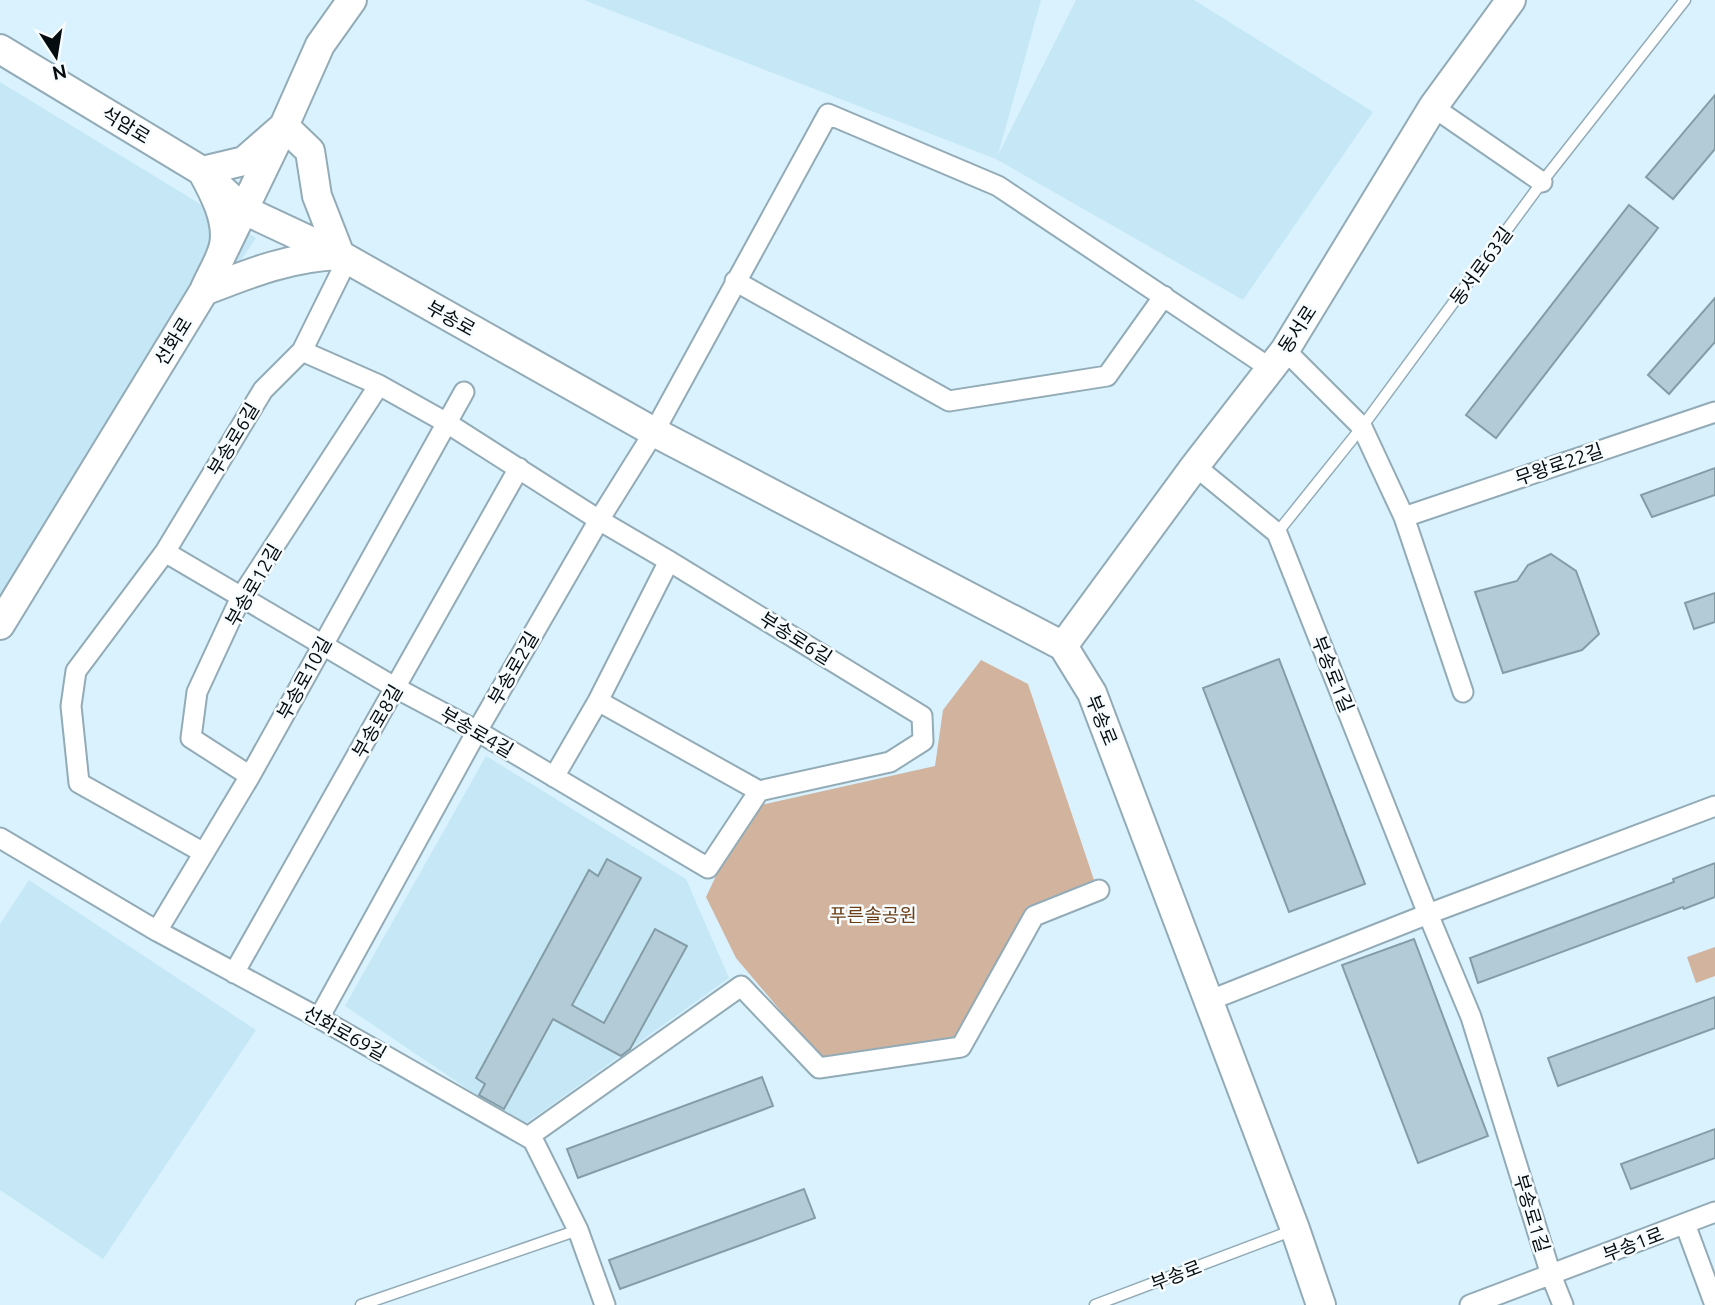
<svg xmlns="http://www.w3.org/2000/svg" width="1715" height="1305" font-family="Ubuntu,'Noto Sans KR',sans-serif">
	<rect width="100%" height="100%" fill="#d9f2fe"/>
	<path fill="#c5e7f6" d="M584,0H1041L998,155L1076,0H1194L1373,112L1243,300L996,159Z
		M0,82L256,238L0,619Z
		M486,756L686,879L729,978L522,1126L345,1006Z
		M29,880L256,1030L103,1259L0,1190V924Z"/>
	<path fill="#d1b39e" d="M981,660L1028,684L1094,880L1027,907L955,1041L822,1060L736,958L706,897L748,808L935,766L943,710Z
		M1715,947V976L1696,983L1687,957Z"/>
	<path fill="#b2cbd6" stroke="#849ca6" stroke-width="2" d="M1715,95V149L1673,199L1646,177Z
		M1629,205L1658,228L1496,438L1466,415Z
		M1715,298V342L1669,394L1648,375Z
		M1715,468V495L1652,517L1641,495Z
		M1551,554L1576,571L1599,634L1582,650L1503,673L1475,592L1517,581L1528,565Z
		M1715,593V622L1694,629L1685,603Z
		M1279,659L1365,884L1289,912L1203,688Z
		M607,859L641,878L572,1005L604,1023L655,929L687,946L630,1049L621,1056L553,1019L504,1109L479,1095L485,1084L476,1078L589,870L598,876Z
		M1715,863V897L1684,909L1683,907L1478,983L1470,958L1674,882L1673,879Z
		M1414,939L1488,1136L1418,1163L1342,965Z
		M1715,997V1028L1558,1086L1548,1058Z
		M762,1077L773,1106L578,1178L567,1149Z
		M1715,1129V1158L1631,1189L1621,1164Z
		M804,1189L815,1218L620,1289L609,1260Z"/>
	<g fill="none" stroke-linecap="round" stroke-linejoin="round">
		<defs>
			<path id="lane" d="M1277,533L1362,427L1542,182L1685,0
				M361,1305L578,1230
				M1095,1305L1291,1231"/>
			<path id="street" d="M1433,107L1542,182
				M735,281L949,401L1107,376L1164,296
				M1285,350L1362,427L1404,517L1463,692
				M302,351L379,385L447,423L599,520L669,561L922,716L923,741L890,762L759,791L598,701
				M1195,466L1277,533L1428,914L1471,1017L1551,1275L1563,1305
				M1404,517L1715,412
				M165,552L396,688L477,731L708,868L759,791
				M250,776L191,738L197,692L241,597L379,385
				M554,777L598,701L669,561
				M0,838L157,931L319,1018L533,1140L578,1230L605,1305
				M204,853L79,783L71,706L76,671L165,552L263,390L302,351L347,260
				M157,931L250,776L464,392
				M234,973L519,468
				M1208,1001L1428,914L1715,806
				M319,1018L477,731L599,520L654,432L828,114L998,186L1270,368
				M528,1137L741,986L819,1068L961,1047L1034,916L1099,890
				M1685,1224L1715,1305
				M1470,1305L1715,1212"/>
			<path id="secondary" d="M0,49L202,171L244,210L340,255L654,432L1063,646L1092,693L1295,1229L1321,1305
				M284,126L310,151L317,196L340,255C289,257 250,273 204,291C210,276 221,260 224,245C229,220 213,191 202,171L244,161Z
				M0,625L204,291L284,126L320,45L352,0
				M1063,646L1195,466L1285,350L1433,107L1511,0"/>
		</defs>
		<use href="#lane" stroke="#92abb6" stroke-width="13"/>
		<use href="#street" stroke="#92abb6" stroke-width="23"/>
		<use href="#secondary" stroke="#92abb6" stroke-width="32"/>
		<use href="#lane" stroke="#fff" stroke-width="10"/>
		<use href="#street" stroke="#fff" stroke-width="19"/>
		<use href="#secondary" stroke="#fff" stroke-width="28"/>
	</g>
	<g text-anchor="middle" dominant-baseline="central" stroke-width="5" stroke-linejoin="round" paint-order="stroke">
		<g font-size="19" fill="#050d11" stroke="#f7fcfe">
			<text transform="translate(126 125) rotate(31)">석암로</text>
			<text transform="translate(1481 266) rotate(-54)">동서로63길</text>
			<text transform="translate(451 318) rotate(29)">부송로</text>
			<text transform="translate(1297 329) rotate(-57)">동서로</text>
			<text transform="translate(173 341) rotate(-58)">선화로</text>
			<text transform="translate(233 439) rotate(-59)">부송로6길</text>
			<text transform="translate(1559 464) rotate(-19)">무왕로22길</text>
			<text transform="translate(253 585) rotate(-60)">부송로12길</text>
			<text transform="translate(796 638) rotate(32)">부송로6길</text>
			<text transform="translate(513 668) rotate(-60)">부송로2길</text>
			<text transform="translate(1333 674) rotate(68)">부송로1길</text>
			<text transform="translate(304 678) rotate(-61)">부송로10길</text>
			<text transform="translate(1102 720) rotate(68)">부송로</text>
			<text transform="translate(377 721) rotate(-60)">부송로8길</text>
			<text transform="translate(477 732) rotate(30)">부송로4길</text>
			<text transform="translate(345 1033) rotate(29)">선화로69길</text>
			<text transform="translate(1532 1213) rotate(73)">부송로1길</text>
			<text transform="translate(1633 1244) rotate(-21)">부송1로</text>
			<text transform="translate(1176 1275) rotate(-21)">부송로</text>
		</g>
		<g font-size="19" fill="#6b3c15" stroke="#f7fcfe">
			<text x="873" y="915">푸른솔공원</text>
		</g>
	</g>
	<g transform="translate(56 56) rotate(168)" stroke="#f7fcfe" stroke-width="5" paint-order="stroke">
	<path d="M0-5L12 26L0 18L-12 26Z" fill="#050d11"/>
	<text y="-10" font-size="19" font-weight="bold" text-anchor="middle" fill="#050d11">N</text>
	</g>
</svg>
